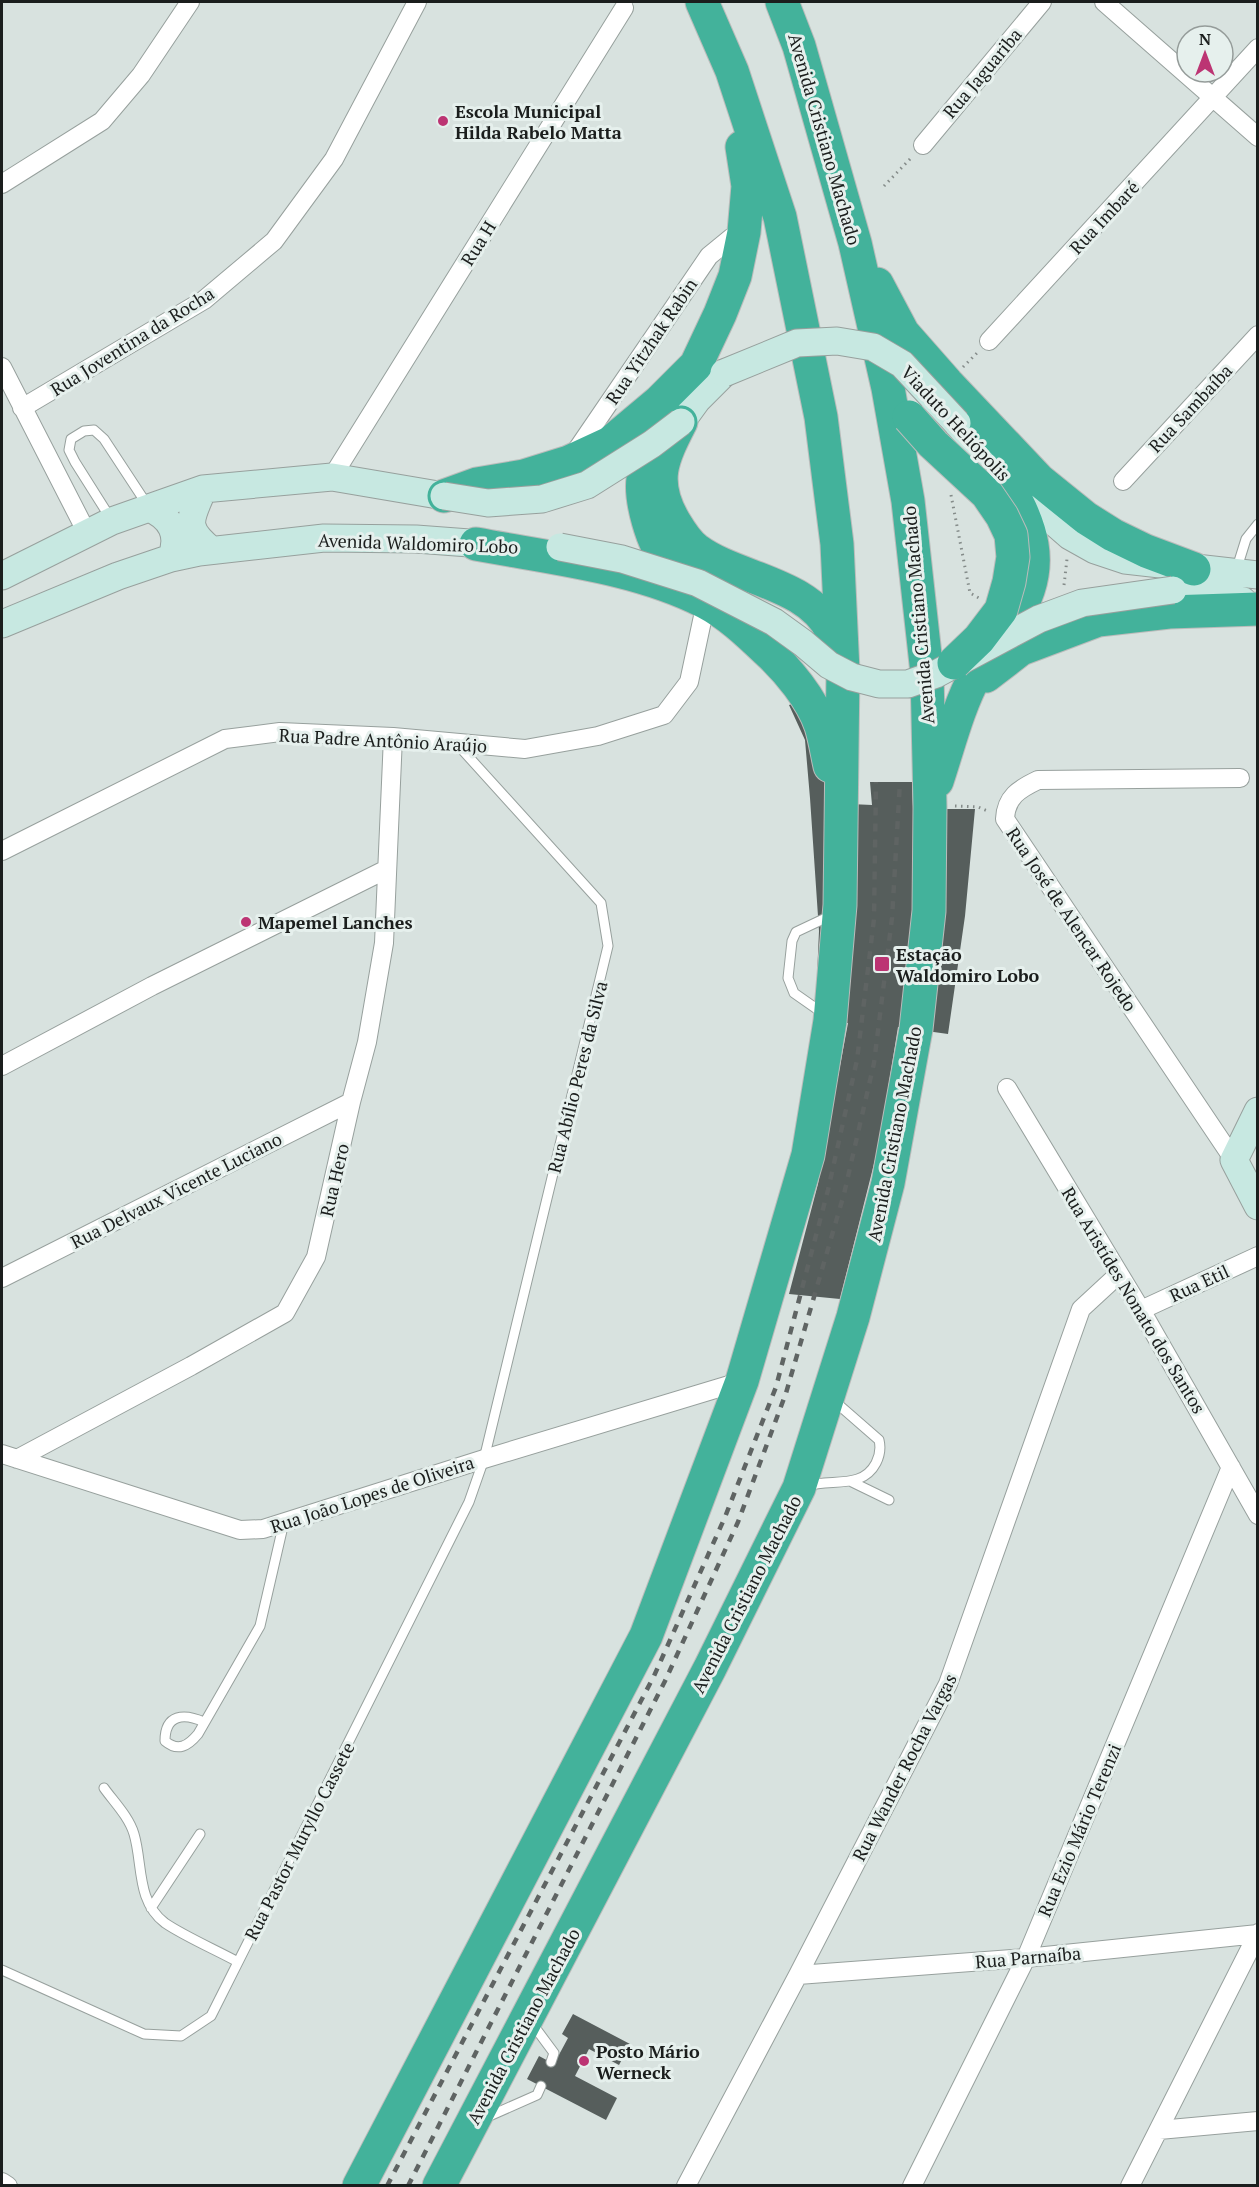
<svg xmlns="http://www.w3.org/2000/svg" width="1259" height="2187" font-family="'PT Serif',serif">
	<rect width="100%" height="100%" fill="#d8e2df"/>
	<path fill="#565e5c" d="M802,701L826,761L828,803L872,805L870,782H912L913,809H975L965,916L948,1034L898,1027L879,1144L840,1299L789,1294L818,1184L848,1023L815,1022L819,931L810,798L805,740L789,705Z
		M573,2014L630,2044L619,2065L589,2049L575,2076L617,2098L606,2120L527,2079L539,2056L554,2064L568,2038L562,2034Z"/>
	<g fill="none" stroke-linecap="round" stroke-linejoin="round">
		<defs>
			<path id="lane" d="M111,519L75,462L69,450L71,439L84,431L94,430L104,439L148,506
				M1236,571L1246,539L1258,524
				M824,1014L794,993L788,978L792,941L796,932L832,915
				M852,1482L889,1500
				M807,1486C831,1478 862,1490 876,1463C880,1455 881,1448 879,1440L832,1399
				M204,1722C184,1713 165,1714 165,1741C178,1752 188,1746 198,1734L260,1626L284,1522
				M104,1788C114,1802 129,1817 134,1834C143,1864 136,1901 165,1923C184,1936 216,1950 238,1962
				M151,1908L200,1834
				M2,1970L144,2034L181,2036L211,2016L469,1502L484,1459L608,946L601,903L457,744
				M531,2022L554,2053L551,2062
				M485,2118L537,2095L541,2086"/>
			<path id="street" d="M1104,2L1258,137
				M923,145L1042,2
				M2,184L102,121L141,75L190,2
				M989,341L1258,48
				M2,367L87,533
				M22,408L204,300L274,241L334,159L417,2
				M574,454L709,256L731,238L744,232
				M332,477L624,8
				M1123,481L1258,335
				M2,851L225,739L280,732L393,737L525,749L598,736L664,715L689,682L706,602
				M2,1066L152,986L387,869
				M1007,1088L1141,1310L1258,1515
				M1234,1160L1005,819C1006,797 1019,789 1038,780L1240,778
				M2,1278L351,1102
				M1141,1310L1258,1256
				M2,1454L240,1530L263,1529L484,1459L742,1381
				M17,1459L191,1366L285,1313L316,1257L351,1102L367,1042L384,943L393,737
				M798,1975L1026,1958L1258,1934
				M1159,2130L1258,2121
				M2,2182L8,2186
				M686,2186L798,1975L948,1684L1081,1309L1119,1274
				M912,2186L1026,1958L1231,1467
				M1130,2186L1258,1933"/>
			<path id="secondary" d="M681,422L697,400L724,373
				M957,423L1000,471L1039,509L1070,536L1095,550L1125,560L1258,575
				M203,489C191,519 182,526 211,550
				M149,508C171,517 181,535 171,558
				M2,576L112,521L203,489L332,477L444,496
				M1173,590L1226,597L1243,601
				M2,624L118,576L171,558L199,552L324,538L416,539L496,545
				M1258,1111L1234,1160L1258,1206"/>
			<path id="highway" d="M877,284L903,333L947,383L1039,480L1086,518L1113,535L1146,551L1194,569
				M681,422C662,459 651,481 674,521C680,531 687,543 697,550C736,579 810,583 832,632C835,637 836,644 837,649
				M643,479C640,499 652,545 667,560C675,569 688,576 698,583
				M444,496L477,484L524,476L569,462L610,443L659,402L696,365L720,314L735,276L744,232L748,186L742,147
				M476,544C550,558 637,567 705,602C728,614 747,632 766,650C787,669 812,699 821,726C825,739 827,753 830,766
				M986,676L1021,649L1098,620L1169,612L1258,609
				M937,781C949,745 958,707 976,674C987,655 1001,638 1013,620C1050,565 1031,524 1000,471
				M359,2186L646,1636L742,1381L808,1155L830,1021L840,905L843,671L837,544L821,417L780,217L732,71L702,2
				M439,2186L710,1668L799,1488L853,1317L888,1183L916,1029L929,911L930,806L927,673L908,501L888,388L855,243L799,46L782,2"/>
		</defs>
		<use href="#lane" stroke="#97a09d" stroke-width="11"/>
		<use href="#street" stroke="#97a09d" stroke-width="20"/>
		<use href="#secondary" stroke="#97a09d" stroke-width="29"/>
		<use href="#highway" stroke="#bbbcbb" stroke-width="35"/>
		<path stroke="#848b89" stroke-width="3" stroke-dasharray="1.5 4.5" stroke-linecap="butt" d="M884,186L911,158
			M963,367L978,352
			M951,495L970,593L979,598
			M1064,585L1067,559
			M955,806L978,807L990,812"/>
		<use href="#lane" stroke="#fff" stroke-width="9"/>
		<use href="#street" stroke="#fff" stroke-width="18"/>
		<use href="#secondary" stroke="#c7e8e1" stroke-width="27"/>
		<use href="#highway" stroke="#43b29b" stroke-width="33"/>
		<path stroke="#5f6463" stroke-width="4.5" stroke-dasharray="8 8" stroke-linecap="butt" d="M387,2186L654,1676L725,1517L776,1387L828,1190L857,1060L874,919L876,782
			M408,2186L665,1681L738,1522L786,1393L844,1194L874,1063L892,918L900,782"/>
		<defs>
			<path id="secondary-bridge" d="M724,373L797,343L837,341L873,347L902,364L957,423
				M444,496L488,503L542,499L587,485L652,444L681,422
				M560,547L622,559L698,583L774,622L803,643L829,665L852,677L879,684H908L936,674L1039,619L1082,603L1173,590"/>
			<path id="highway-bridge" d="M909,417L933,444L987,494L1002,516L1011,535L1013,557L1009,582L1001,610L979,639L954,663"/>
		</defs>
		<use href="#secondary-bridge" stroke="#97a09d" stroke-width="29" stroke-linecap="butt"/>
		<use href="#highway-bridge" stroke="#bbbcbb" stroke-width="35" stroke-linecap="butt"/>
		<use href="#secondary-bridge" stroke="#c7e8e1" stroke-width="27"/>
		<use href="#highway-bridge" stroke="#43b29b" stroke-width="33"/>
	</g>
	<g fill="#bc3473" stroke="#e6f0ed" stroke-width="2">
		<circle cx="443" cy="121" r="6"/>
		<circle cx="246" cy="922" r="6"/>
		<rect x="874" y="956" width="16" height="16" rx="3"/>
		<circle cx="584" cy="2061" r="6"/>
	</g>
	<g text-anchor="middle" dominant-baseline="central" stroke-width="6" stroke-linejoin="round" paint-order="stroke">
		<g font-size="18" fill="#1b1e1d" stroke="#e6f0ed">
			<text transform="translate(982 73) rotate(-50)">Rua Jaguariba</text>
			<text transform="translate(825 139) rotate(74)">Avenida Cristiano Machado</text>
			<text transform="translate(1104 217) rotate(-47)">Rua Imbaré</text>
			<text transform="translate(478 243) rotate(-58)">Rua H</text>
			<text transform="translate(132 341) rotate(-32)">Rua Joventina da Rocha</text>
			<text transform="translate(651 341) rotate(-56)">Rua Yitzhak Rabin</text>
			<text transform="translate(1190 408) rotate(-47)">Rua Sambaíba</text>
			<text transform="translate(956 423) rotate(47)">Viaduto Heliópolis</text>
			<text transform="translate(418 543) rotate(2)">Avenida Waldomiro Lobo</text>
			<text transform="translate(918 615) rotate(-95)">Avenida Cristiano Machado</text>
			<text transform="translate(383 740) rotate(3)">Rua Padre Antônio Araújo</text>
			<text transform="translate(1072 919) rotate(56)">Rua José de Alencar Rojedo</text>
			<text transform="translate(577 1077) rotate(-76)">Rua Abílio Peres da Silva</text>
			<text transform="translate(894 1134) rotate(-79)">Avenida Cristiano Machado</text>
			<text transform="translate(334 1180) rotate(-77)">Rua Hero</text>
			<text transform="translate(176 1190) rotate(-27)">Rua Delvaux Vicente Luciano</text>
			<text transform="translate(1199 1283) rotate(-25)">Rua Etil</text>
			<text transform="translate(1134 1300) rotate(59)">Rua Aristídes Nonato dos Santos</text>
			<text transform="translate(372 1494) rotate(-18)">Rua João Lopes de Oliveira</text>
			<text transform="translate(746 1594) rotate(-63)">Avenida Cristiano Machado</text>
			<text transform="translate(904 1767) rotate(-63)">Rua Wander Rocha Vargas</text>
			<text transform="translate(1079 1830) rotate(-67)">Rua Ezio Mário Terenzi</text>
			<text transform="translate(299 1841) rotate(-63)">Rua Pastor Muryllo Cassete</text>
			<text transform="translate(1028 1957) rotate(-5)">Rua Parnaíba</text>
			<text transform="translate(523 2026) rotate(-62)">Avenida Cristiano Machado</text>
		</g>
		<g font-size="18" font-weight="bold" fill="#1b1e1d" stroke="#e6f0ed" text-anchor="start">
			<text x="455" y="111">Escola Municipal<tspan x="455" dy="21">Hilda Rabelo Matta</tspan></text>
			<text x="258" y="922">Mapemel Lanches</text>
			<text x="896" y="954">Estação<tspan x="896" dy="21">Waldomiro Lobo</tspan></text>
			<text x="596" y="2051">Posto Mário<tspan x="596" dy="21">Werneck</tspan></text>
		</g>
	</g>
	<rect width="1259" height="2187" fill="none" stroke="#1b1e1d" stroke-width="6"/>
	<g transform="translate(1205 54)"><circle r="28" fill="#e6f0ed" stroke="#959c9a" stroke-width="1.5"/>
	<path d="M0-4.5L10 22L0 15L-10 22Z" fill="#bc3473"/>
	<text y="-9" font-size="16" font-weight="bold" text-anchor="middle" fill="#1b1e1d">N</text>
	</g>
</svg>
